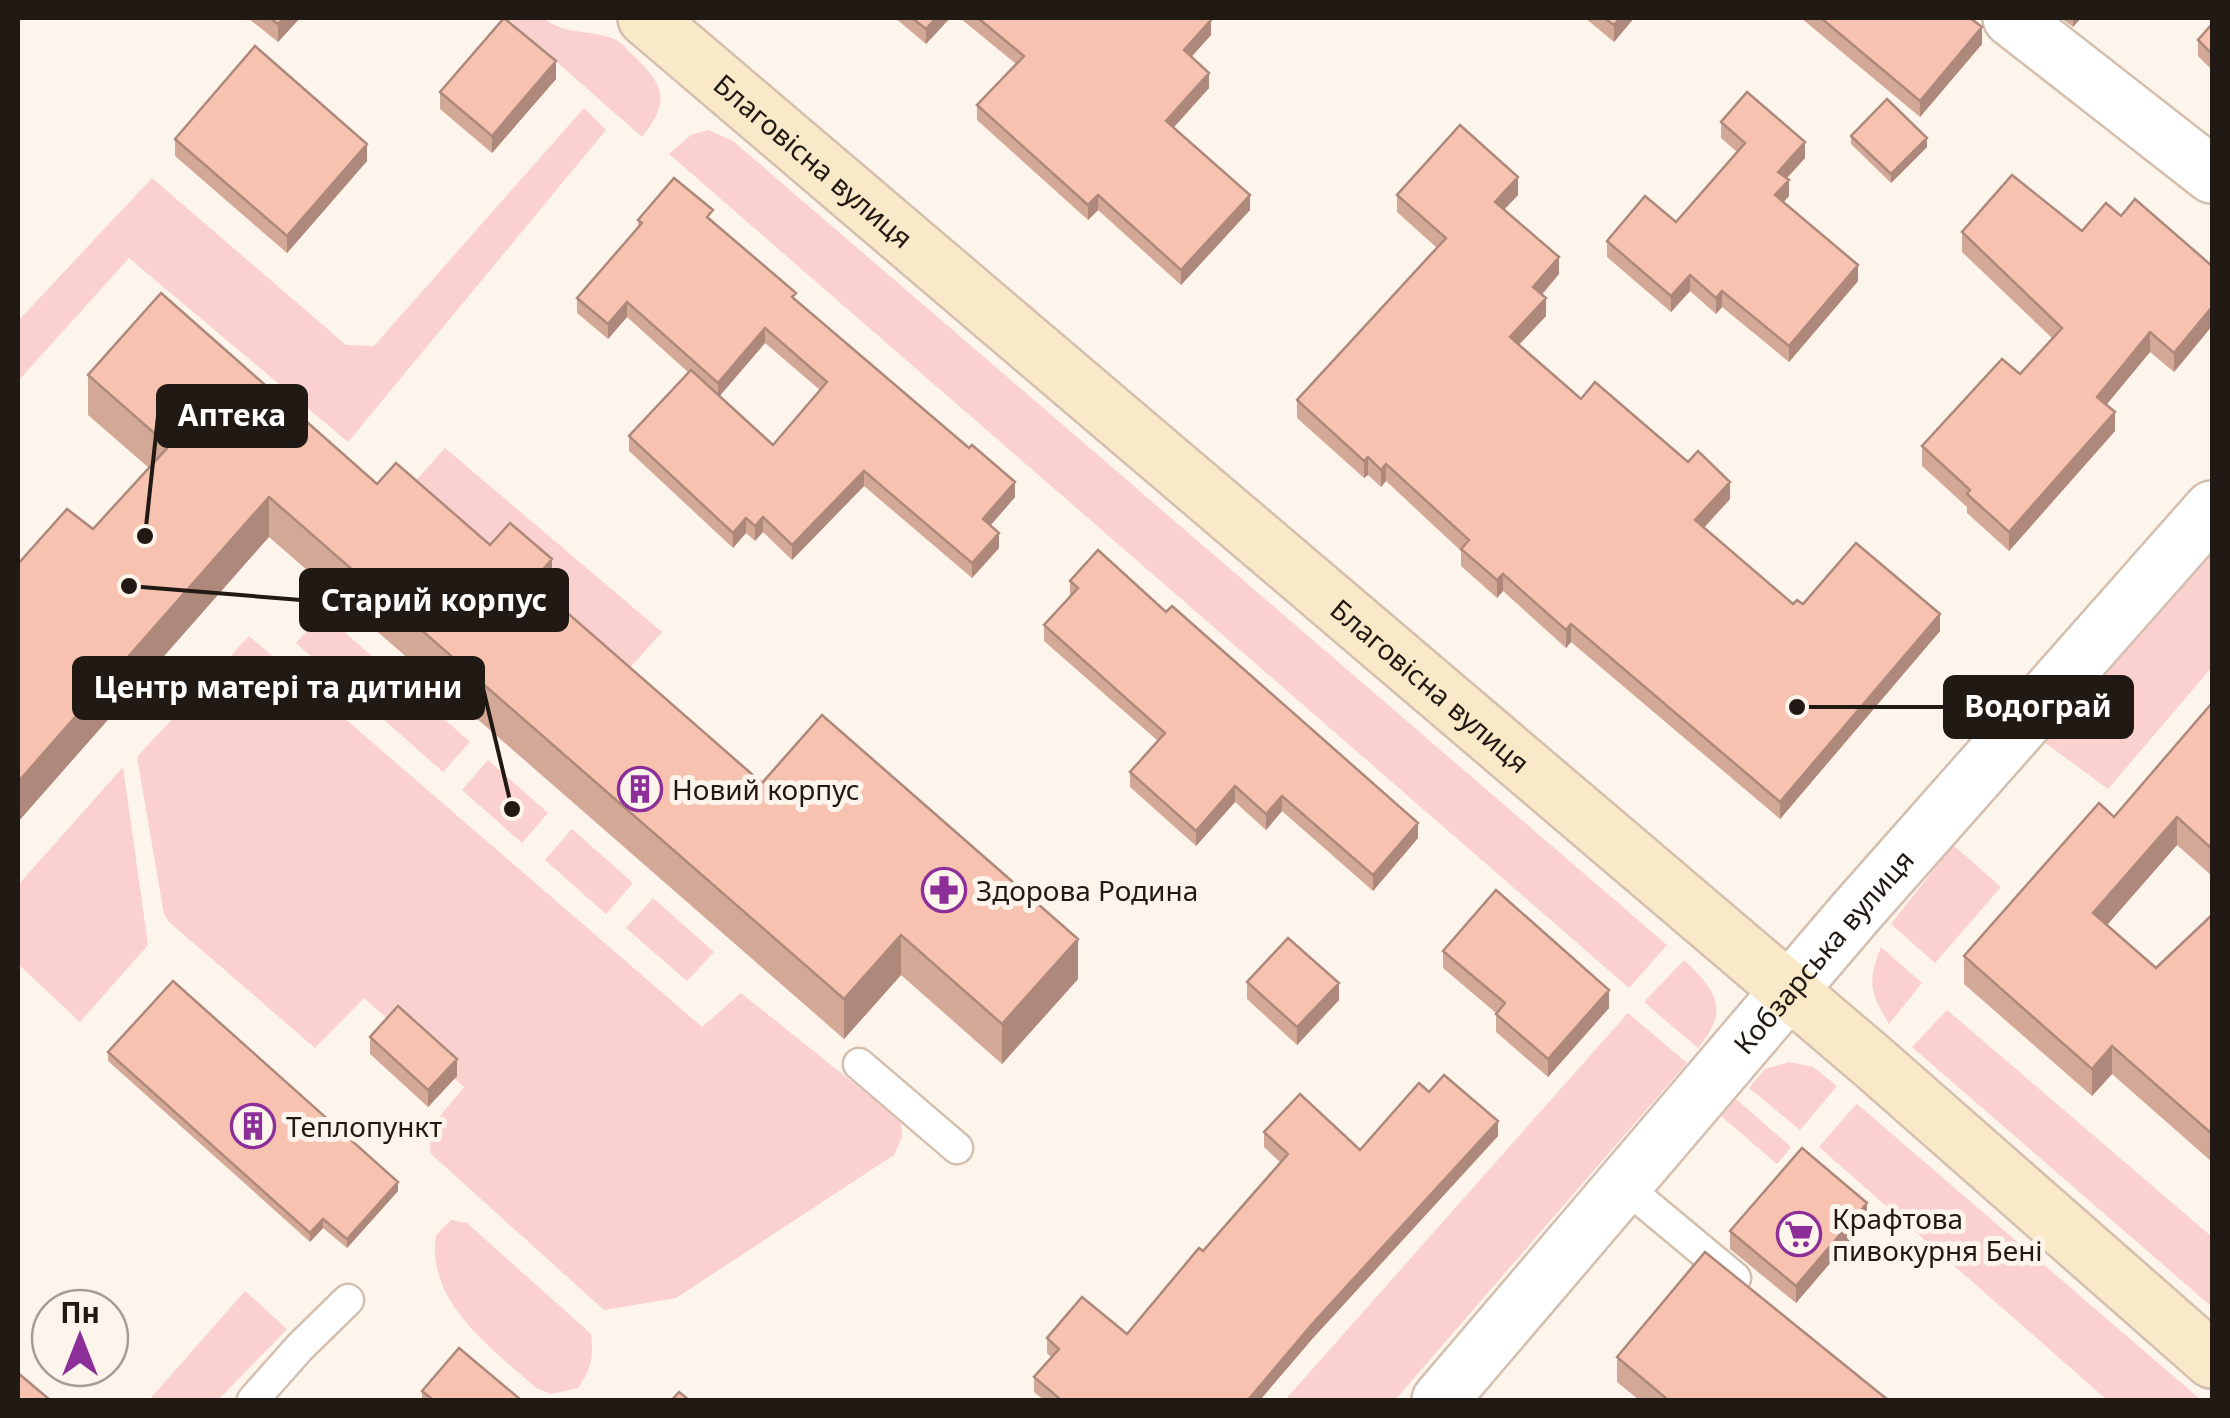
<svg xmlns="http://www.w3.org/2000/svg" width="2230" height="1418" font-family="'Noto Sans',sans-serif">
	<rect width="100%" height="100%" fill="#fdf4ec"/>
	<path fill="#fad1cf" d="M507,18H544C565,37 594,28 618,41C623,44 630,53 635,57C665,86 670,102 642,137Z
		M584,108L606,130L348,442L129,258L18,381V321L152,178L346,345L374,346Z
		M708,130L733,141L1667,945L1629,988L669,154L691,135Z
		M445,448L662,632L610,690L396,503Z
		M2212,551V667L2108,789L2044,742Z
		M323,613L382,665L356,696L296,643Z
		M249,636L702,1027L741,993L901,1121L902,1137L894,1155L676,1298L604,1310L431,1154C425,1126 448,1108 464,1087L364,998L315,1048L169,922L164,914L137,757Z
		M409,688L470,742L443,772L383,719Z
		M488,760L548,813L522,843L462,790Z
		M123,767L148,945L80,1022L18,964V885Z
		M572,829L633,883L606,914L545,860Z
		M1953,845L2001,887L1935,963L1891,924Z
		M653,898L714,952L687,981L626,928Z
		M1881,947L1922,983L1889,1024C1870,993 1867,982 1881,947Z
		M1684,960C1717,991 1730,1010 1698,1048L1644,1002Z
		M1947,1010L2212,1237V1307L1912,1047Z
		M1628,1013L1687,1063L1395,1400H1285Z
		M1789,1062L1813,1067L1837,1086L1800,1130L1749,1088L1765,1069Z
		M1736,1099L1791,1147L1777,1164L1721,1116Z
		M1857,1103V1104L2201,1400H2107L1819,1147Z
		M451,1220L467,1223L591,1334C594,1357 591,1370 578,1388L551,1394L536,1388C492,1348 426,1303 436,1235Z
		M245,1291L287,1329L218,1400H149Z"/>
	<g fill="none" stroke-linecap="round" stroke-linejoin="round">
		<defs>
			<path id="lane" d="M859,1064L957,1148
				M1622,1184L1735,1278
				M253,1400L300,1347L348,1300"/>
			<g id="street">
				<path d="M2011,18L2212,175"/>
				<path id="s1" d="M1440,1400L1855,913L2212,509"/>
			</g>
			<g id="secondary">
				<path id="s2" d="M646,18L1873,1062L2212,1360"/>
			</g>
		</defs>
		<use href="#lane" stroke="#d4bfae" stroke-width="35"/>
		<use href="#street" stroke="#d4bfae" stroke-width="60"/>
		<use href="#secondary" stroke="#d4bfae" stroke-width="60"/>
		<use href="#lane" stroke="#fff" stroke-width="30"/>
		<use href="#street" stroke="#fff" stroke-width="55"/>
		<use href="#secondary" stroke="#fae9c8" stroke-width="55"/>
	</g>
	<path fill="#d4a897" fill-rule="evenodd" d="M248,18H300L278,42Z
		M895,18H950L926,44Z
		M960,18H1208L1211,35L1191,57L1209,88L1174,127L1250,210L1181,285L1098,210L1088,220L977,120V105L1016,64Z
		M1585,18H1634L1614,42Z
		M1801,18H1970L1982,44L1920,117Z
		M2061,18H2081L2073,27Z
		M2212,24V70L2198,56V40Z
		M556,79L492,153L440,109V92Z
		M1721,122L1805,158L1786,178L1789,196L1784,202L1858,281L1789,362L1722,307L1716,314L1690,291L1671,312L1607,257V241L1676,222L1737,152L1721,138Z
		M1851,136L1927,147L1891,183L1851,144Z
		M175,139L367,161L287,253L175,156Z
		M1397,195H1518L1504,210L1559,274L1542,295L1546,316L1519,345L1581,399L1730,499L1704,528L1793,604H1803L1940,631L1780,819L1571,642L1566,648L1503,591L1497,598L1461,566V551L1386,481L1381,487L1368,475L1364,478L1297,418V400L1437,248L1397,212Z
		M2121,216L2212,266V326L2174,372L2150,352L2107,404L2115,431L2009,551L1967,513V507L1922,466V446L2020,374L2052,338L1962,252V232L2082,231Z
		M638,220L713,222L796,300L1015,497L990,526L999,548L972,578L864,486L792,560L763,532L755,541L746,533L733,548L629,451V436L689,373L627,317L608,339L577,313V298L638,227ZM765,343L820,390L773,445L719,396Z
		M88,375L377,484L552,599L762,783L1078,979L1002,1064L901,975L844,1039L269,537L93,529L149,468L88,415Z
		M1070,581L1418,838L1373,891L1282,811L1266,830L1235,802L1196,846L1130,787V772L1158,741L1044,641V625L1070,597Z
		M2212,703V876L2177,845L2107,925L2156,968L2212,915V1162L2112,1074L2092,1096L1964,984V956L2114,817Z
		M1443,951L1609,1008L1548,1077L1496,1032V1013L1443,968Z
		M1247,982L1339,1000L1297,1045L1247,999Z
		M370,1037L457,1076L428,1107L370,1054Z
		M108,1052L398,1191L347,1248L323,1228L310,1242L108,1061Z
		M1429,1092L1498,1136L1313,1338L1260,1400H1044L1034,1392V1377L1051,1357L1047,1353V1338L1127,1334L1203,1251L1281,1163L1264,1147V1132L1360,1150Z
		M1867,1220L1796,1303L1730,1249V1231Z
		M1617,1357L1888,1400H1639L1617,1382Z
		M422,1391L521,1400H422Z"/>
	<path fill="#ad887b" d="M284,18H300L278,42V24Z
		M936,18H950L926,44V29Z
		M1620,18H1634L1614,42V25Z
		M2073,18H2081L2073,27Z
		M1211,20V35L1184,65V50Z
		M1982,27V44L1920,117V101Z
		M556,61V79L492,153V136Z
		M1209,73V88L1166,136V121Z
		M1927,138V147L1891,183V174Z
		M1805,142V158L1778,188V172Z
		M367,144V161L287,253V236Z
		M1518,177V195L1495,219V202Z
		M1789,180V196L1775,211V195Z
		M1098,195V210L1088,220V205Z
		M1250,195V210L1181,285V270Z
		M1559,257V274L1533,304V287Z
		M1858,265V281L1789,362V346Z
		M1690,275V291L1671,312V296Z
		M1722,291V307L1716,314V298Z
		M1546,298V316L1510,354V337Z
		M627,302V317L608,339V324Z
		M2212,307V326L2174,372V353Z
		M765,328V343L718,398V383Z
		M2150,332V352L2097,416V397Z
		M2115,412V431L2009,551V532Z
		M1368,457V475L1364,478V461Z
		M1386,464V481L1381,487V470Z
		M864,471V486L792,560V545Z
		M1015,482V497L983,534V519Z
		M1730,482V499L1695,537V520Z
		M269,497V537L18,822V782Z
		M763,517V532L755,541V526Z
		M746,518V533L733,548V533Z
		M999,533V548L972,578V563Z
		M552,559V599L532,582Z
		M1503,574V591L1497,598V580Z
		M1940,614V631L1780,819V802Z
		M1571,624V642L1566,648V630Z
		M1235,786V802L1196,846V831Z
		M1282,796V811L1266,830V814Z
		M2177,817V845L2093,941V913Z
		M1418,823V838L1373,891V875Z
		M901,935V975L844,1039V999Z
		M1078,939V979L1002,1064V1024Z
		M1339,983V1000L1297,1045V1027Z
		M1609,990V1008L1548,1077V1059Z
		M2112,1046V1074L2092,1096V1069Z
		M457,1059V1076L428,1107V1090Z
		M1498,1121V1136L1313,1338L1260,1400H1248L1313,1323Z
		M398,1182V1191L347,1248V1239Z
		M1867,1203V1220L1796,1303V1286Z
		M323,1219V1228L310,1242V1233Z"/>
	<path fill="#f7c3b0" stroke="#ad887b" stroke-width="2.5" d="M270,18H284L278,24Z
		M504,18L556,61L492,136L440,92Z
		M912,18H936L926,29Z
		M978,18H1208L1211,20L1184,50L1209,73L1166,121L1250,195L1181,270L1098,195L1088,205L977,105L1024,56Z
		M1604,18H1620L1614,25Z
		M1821,18H1970L1982,27L1920,101Z
		M2212,24V54L2198,40Z
		M255,46L367,144L287,236L175,139Z
		M1747,92L1805,142L1778,172L1789,180L1775,195L1858,265L1789,346L1722,291L1716,298L1690,275L1671,296L1607,241L1645,196L1676,222L1745,143L1721,122Z
		M1887,99L1927,138L1891,174L1851,136Z
		M1460,125L1518,177L1495,202L1559,257L1533,287L1546,298L1510,337L1581,399L1595,382L1688,462L1698,451L1730,482L1695,520L1793,604L1797,600L1803,604L1856,543L1940,614L1780,802L1571,624L1566,630L1503,574L1497,580L1461,549L1469,540L1386,464L1381,470L1368,457L1364,461L1297,400L1446,238L1397,195Z
		M2012,175L2082,231L2106,203L2121,216L2135,199L2212,266V307L2174,353L2150,332L2097,397L2115,412L2009,532L1967,494L1970,490L1922,446L2002,359L2020,374L2062,328L1962,232Z
		M674,178L713,210L707,217L796,293L792,297L969,448L972,445L1015,482L983,519L999,533L972,563L864,471L792,545L763,517L755,526L746,518L733,533L629,436L691,370L773,445L827,382L765,328L718,383L627,302L608,324L577,298L642,223L638,220Z
		M161,293L377,484L396,463L490,545L510,523L552,559L532,582L762,783L822,715L1078,939L1002,1024L901,935L844,999L269,497L18,782V564L67,509L93,529L169,446L88,375Z
		M1098,550L1166,612L1172,606L1418,823L1373,875L1282,796L1266,814L1235,786L1196,831L1130,772L1165,733L1044,625L1078,588L1070,581Z
		M2212,703V849L2177,817L2093,913L2156,968L2212,915V1134L2112,1046L2092,1069L1964,956L2099,803L2114,817Z
		M1496,890L1609,990L1548,1059L1496,1014L1505,1003L1443,951Z
		M1288,938L1339,983L1297,1027L1247,982Z
		M173,981L398,1182L347,1239L323,1219L310,1233L108,1052Z
		M398,1006L457,1059L428,1090L370,1037Z
		M1444,1075L1498,1121L1313,1323L1248,1400H1061L1034,1377L1059,1349L1047,1338L1082,1297L1127,1334L1199,1248L1203,1251L1288,1154L1264,1132L1300,1094L1360,1150L1419,1083L1429,1092Z
		M1802,1148L1867,1203L1796,1286L1730,1231Z
		M1705,1252L1878,1392L1888,1400H1668L1617,1357Z
		M459,1348L521,1400H433L422,1391Z
		M18,1373L50,1400H18Z
		M679,1392L689,1400H672Z"/>
	<defs>
		<symbol id="building-ring" viewBox="-11 -11 22 22"><circle r="9.5" fill="#fdf4ec" stroke="#8c2f99" stroke-width="1.5"/><path d="M-4-6H4V6H1V3H-1V6H-4ZM-2.5-4.3h1.7v1.8h-1.7ZM.8-4.3h1.7v1.8H.8ZM-2.5-1h1.7V.8h-1.7ZM.8-1h1.7V.8H.8Z" fill="#8c2f99"/></symbol>
		<symbol id="pharmacy-ring" viewBox="-11 -11 22 22"><circle r="9.5" fill="#fdf4ec" stroke="#8c2f99" stroke-width="1.5"/><path d="M-2-6h4v4h4v4h-4v4h-4v-4h-4v-4h4Z" fill="#8c2f99"/></symbol>
		<symbol id="supermarket-ring" viewBox="-11 -11 22 22"><circle r="9.5" fill="#fdf4ec" stroke="#8c2f99" stroke-width="1.5"/><path d="M-6-5.5h2.5l.6 2H6L4.5 2H-2.5L-4.4-4H-6ZM-1.5 3.2a1.3 1.3 0 1 0 .1 0ZM3 3.2a1.3 1.3 0 1 0 .1 0Z" fill="#8c2f99"/></symbol>
	</defs>
	<g fill-rule="evenodd">
		<use href="#building-ring" x="615" y="764" width="50" height="50"/>
		<use href="#pharmacy-ring" x="919" y="865" width="50" height="50"/>
		<use href="#building-ring" x="228" y="1101" width="50" height="50"/>
		<use href="#supermarket-ring" x="1774" y="1209" width="50" height="50"/>
	</g>
	<g text-anchor="middle" dominant-baseline="central" stroke-width="10" stroke-linejoin="round" paint-order="stroke">
		<g font-size="28" fill="#211913" stroke="#fdf4ec">
			<text stroke="none"><textPath href="#s2" startOffset="220">Благовісна вулиця</textPath></text>
			<text stroke="none"><textPath href="#s2" startOffset="1030">Благовісна вулиця</textPath></text>
			<text stroke="none"><textPath href="#s1" startOffset="590">Кобзарська вулиця</textPath></text>
		</g>
		<g font-size="28" fill="#211913" stroke="#fdf4ec" text-anchor="start">
			<text x="672" y="789">Новий корпус</text>
			<text x="976" y="890">Здорова Родина</text>
			<text x="286" y="1126">Теплопункт</text>
			<text x="1832" y="1218">Крафтова<tspan x="1832" dy="32">пивокурня Бені</tspan></text>
		</g>
	</g>
	<path fill="none" stroke="#211913" stroke-width="4" d="M145 536L158 416M129 586L301 600M512 809L483 688M1797 707L1945 707"/>
	<g fill="#211913" stroke="#fdf4ec" stroke-width="4">
		<circle cx="145" cy="536" r="10"/>
		<circle cx="129" cy="586" r="10"/>
		<circle cx="512" cy="809" r="10"/>
		<circle cx="1797" cy="707" r="10"/>
	</g>
	<g fill="#211913" stroke="#211913" stroke-width="4">
		<rect x="158" y="386" width="148" height="60" rx="10"/>
		<rect x="301" y="570" width="266" height="60" rx="10"/>
		<rect x="74" y="658" width="409" height="60" rx="10"/>
		<rect x="1945" y="677" width="187" height="60" rx="10"/>
	</g>
	<g font-size="30" text-anchor="middle" font-weight="bold" fill="#fff">
		<text x="232" y="426">Аптека</text>
		<text x="434" y="611">Старий корпус</text>
		<text x="278" y="698">Центр матері та дитини</text>
		<text x="2038" y="717">Водограй</text>
	</g>
	<rect width="2230" height="1418" fill="none" stroke="#211913" stroke-width="40"/>
	<g transform="translate(80 1338)"><circle r="48" fill="#fdf4ec" stroke="#a59c95" stroke-width="2.5"/>
	<path d="M0-8L18 38L0 25L-18 38Z" fill="#8c2f99"/>
	<text y="-15" font-size="28" font-weight="bold" text-anchor="middle" fill="#211913">Пн</text>
	</g>
</svg>
